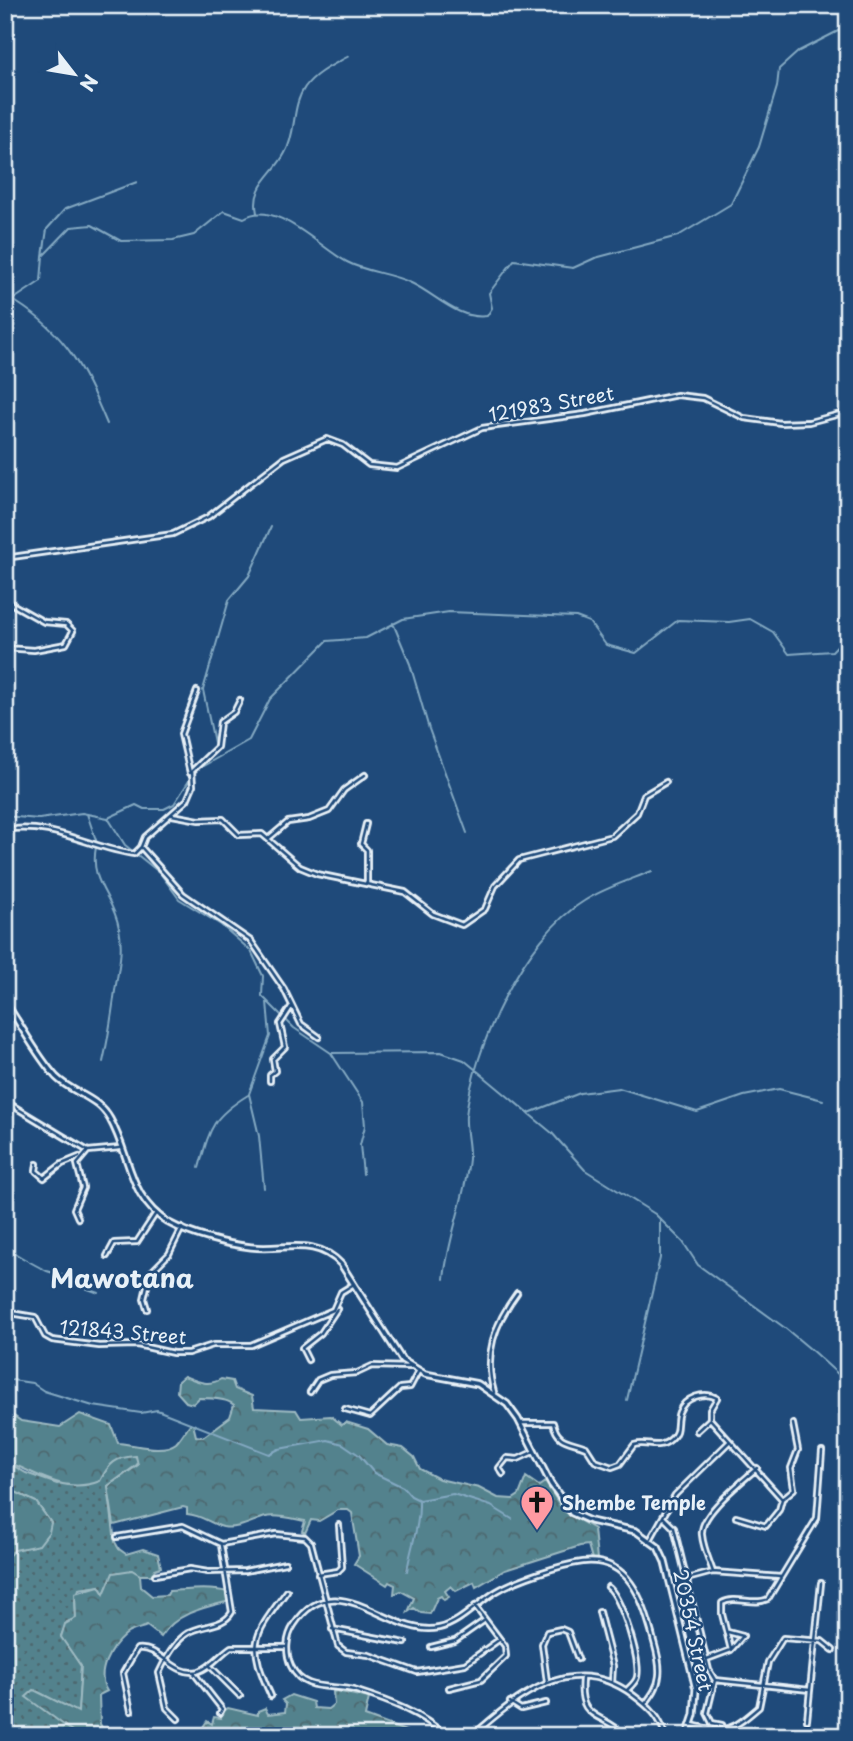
<svg xmlns="http://www.w3.org/2000/svg" width="853" height="1741" font-family="'Playpen Sans',sans-serif">
	<defs>
		<pattern id="grass-dots" width="8" height="8" patternUnits="userSpaceOnUse" patternTransform="scale(1.75)"><rect width="8" height="8" fill="#53828d"/><path d="M2 2h.1M6 6h.1" fill="none" stroke="#4d686f" stroke-width="1.8" stroke-linecap="round"/></pattern>
		<pattern id="forest-crowns" width="20" height="18" patternUnits="userSpaceOnUse" patternTransform="scale(1.75)"><rect width="20" height="18" fill="#53828d"/><path d="M2 6a3 3 0 1 1 6 0M12 15a3 3 0 1 1 6 0" fill="none" stroke="#4d686f"/></pattern>
	</defs>
	<rect width="100%" height="100%" fill="#1f4a7a"/>
	<filter id="ink" filterUnits="userSpaceOnUse"><feTurbulence type="fractalNoise" baseFrequency=".0143" numOctaves="2"/><feDisplacementMap in="SourceGraphic" scale="14" xChannelSelector="R" yChannelSelector="G"/><feConvolveMatrix kernelMatrix="1 2 1 2 8 2 1 2 1" color-interpolation-filters="sRGB"/></filter>
	<g filter="url(#ink)">
		<path fill="url(#grass-dots)" stroke="#9ebac2" stroke-width="2" d="M136,1455L138,1464L108,1486L115,1542L119,1549L126,1554L143,1549L158,1554L161,1567L155,1569L152,1575H140L131,1570L111,1579L104,1594L99,1586L79,1589L75,1601L76,1618L67,1622L61,1636L81,1666L78,1713L34,1690L72,1731C48,1740 29,1733 5,1725V1555L51,1523L36,1502L5,1487V1461L26,1473L57,1484L102,1477C106,1460 121,1457 136,1455Z"/>
		<path fill="url(#forest-crowns)" stroke="#9ebac2" stroke-width="2" d="M184,1376C197,1381 208,1387 221,1379L232,1381L235,1389L252,1396L254,1408L296,1410L301,1418L331,1416L342,1425L346,1422L368,1429L387,1445L403,1448L414,1457L420,1469L439,1479L479,1488L498,1498L513,1499L519,1495L526,1477L539,1486L545,1482L564,1511L594,1529L597,1559H592L588,1545L580,1546L505,1570L476,1587L474,1582L456,1591L451,1586L445,1591L449,1597L444,1600L441,1596L437,1598L430,1614L421,1613L414,1608L408,1612L414,1598L401,1591L394,1594L395,1585L389,1582L387,1585L354,1564L359,1556L352,1513L348,1510H338L319,1521L311,1520L305,1533L302,1531L305,1521C294,1519 277,1514 266,1517C254,1520 238,1530 223,1527C211,1524 202,1515 187,1514V1508L183,1507L114,1525L108,1486L138,1465L136,1456C116,1457 109,1463 100,1481C64,1495 38,1473 5,1461V1410L21,1421L60,1427L80,1414L111,1425L118,1443C135,1444 162,1454 176,1443C181,1438 186,1429 190,1424H193L196,1436L203,1437L230,1417L234,1405C227,1398 209,1398 199,1398L193,1404L186,1402L177,1392L178,1381Z
			M5,1487L36,1502L51,1523L49,1532L39,1545L15,1550L8,1556Z
			M132,1570L140,1575L141,1587L152,1596L167,1595L169,1591C187,1590 208,1587 228,1592L230,1601C205,1607 175,1613 161,1637L147,1626C140,1629 131,1630 125,1635C110,1648 95,1673 107,1691L99,1695L100,1724L107,1736H60L72,1731L26,1697L34,1690L78,1712L81,1666L61,1637L65,1624L76,1618L75,1593L99,1586L104,1594L113,1573Z
			M336,1691L369,1698L365,1716L419,1736H204L199,1733L207,1721L212,1724L214,1717L221,1718L220,1714L228,1708L258,1715V1711L265,1708L268,1714L285,1712L286,1704L282,1700L291,1695L313,1702L314,1708L328,1709L334,1704L333,1692Z"/>
		<g fill="none" stroke-linecap="round" stroke-linejoin="round">
			<path stroke="#84a9c2" stroke-width="2" d="M257,213C251,185 273,176 285,153C297,132 291,107 305,87C316,72 333,65 349,56
				M43,256L47,229L65,209L137,182
				M16,302C67,334 85,371 107,424
				M5,305L41,281L43,256L71,227L92,225L121,241L173,240L194,235L224,211L244,218C275,198 320,248 347,262C366,272 389,273 409,282C435,293 456,320 487,316L492,308L489,293L514,260L573,268L595,258L678,236L731,204L759,147L777,87L779,69L799,51L848,26
				M393,623L410,664L429,729L467,833
				M215,747L203,690L229,600L249,576L271,527
				M87,814L97,843
				M5,816L39,819L82,813L108,818L136,805L144,809H164L174,804L196,770L249,740L270,699L327,641L366,638L403,619L449,612L576,617L589,622L606,645L636,653L678,620L729,622L750,619L773,632L789,654L832,651L848,634
				M108,818L125,845L160,873L179,899L221,925L251,951L263,976L262,996L294,1028L331,1053L441,1052L464,1060L552,1133L585,1170L655,1214L683,1242L698,1265L785,1328L809,1348L839,1375L848,1402
				M96,847C89,883 113,895 119,928C124,953 117,973 114,998C111,1020 108,1040 103,1062
				M331,1053L363,1102L365,1126L360,1145L363,1174
				M529,1113L580,1093L619,1088L697,1112L744,1096L779,1089L823,1100
				M199,1168C210,1128 211,1118 248,1095
				M264,1188L259,1136L249,1094L270,1036L267,1002
				M5,1248C20,1256 32,1264 47,1271C54,1274 62,1272 69,1277L68,1282L99,1293
				M444,1279C448,1238 465,1199 469,1159C470,1145 465,1130 466,1116C473,1048 524,937 584,901C604,888 630,880 652,871
				M5,1379L32,1383L44,1391L93,1406L141,1413L157,1410L269,1454L279,1449L328,1440L343,1444L359,1455L374,1473L403,1487L411,1496L419,1500L453,1494L491,1506L512,1519
				M627,1400L660,1258V1219
				M407,1571C411,1546 420,1525 419,1501
				M848,1687V1726"/>
			<defs>
				<path id="minor" d="M5,558L173,534L208,517L284,458L327,439L343,445L369,465L397,468L482,428L585,414L677,395L703,398L744,418L781,423L809,422L848,412
					M5,600L44,622L66,624L73,631L66,644L34,650L5,648
					M190,773L181,734L197,691
					M172,815L199,820L223,819L239,835L262,834L300,867L317,874L405,892L433,914L462,925L485,909L495,886L519,860L612,836L637,813L644,795L666,782
					M366,824L361,844L367,850V883
					M5,830C53,822 90,848 134,854L141,847L145,837L187,800L193,786L192,771L217,747L220,722L234,712L240,700
					M269,838L288,822L309,819L329,811L344,790L365,775
					M141,847L183,894L251,941L284,989L301,1024L319,1037
					M270,1081V1075L275,1071L273,1059L285,1047L280,1024L291,1007
					M5,1101L88,1151L120,1148
					M37,1164L36,1171L44,1178L62,1164L79,1157
					M78,1218L74,1209L83,1188L77,1164L88,1151
					M107,1256L114,1243L137,1242L156,1213
					M147,1309L144,1299L150,1273L169,1254L182,1228
					M5,1312L35,1317L45,1336L52,1340L99,1346L137,1345L173,1353H188L213,1345H251L333,1310L341,1292L354,1284
					M308,1360L302,1348L321,1333L337,1309
					M310,1392L318,1380L330,1375L357,1373L372,1366L410,1367
					M494,1392C483,1354 495,1323 517,1293
					M345,1409L370,1416L400,1388L410,1387L418,1372
					M520,1423H553C558,1444 570,1440 586,1447L595,1461L612,1467L620,1464L634,1445C648,1441 658,1451 671,1439C680,1431 675,1422 679,1412C685,1397 704,1391 717,1398L710,1410V1419L782,1499L779,1510L766,1526L736,1517
					M697,1431L710,1419
					M503,1474L499,1468L507,1458L518,1459L533,1452
					M782,1499L794,1489L791,1468L798,1450L793,1424
					M663,1517L674,1528L709,1670L715,1680L810,1690L821,1583
					M117,1537L183,1526L221,1544L276,1534L305,1537L311,1543L338,1646L346,1652L369,1655L417,1672L465,1664L500,1639
					M650,1540L675,1495L729,1442
					M713,1572C709,1560 703,1547 702,1535C699,1514 742,1482 757,1468
					M318,1574L338,1571L342,1567L339,1525
					M155,1575L190,1569L208,1572L245,1571L285,1563
					M687,1579L713,1572L781,1577
					M608,1587C621,1596 641,1660 637,1677C636,1682 631,1686 627,1690
					M599,1612L613,1666L612,1683
					M332,1629L405,1643
					M728,1632L743,1636L731,1650
					M431,1647L455,1641L485,1620
					M707,1659L731,1650L722,1614V1603C736,1595 754,1606 768,1599L817,1518L822,1451
					M210,1666L240,1696
					M193,1672L222,1709L220,1713
					M582,1679C578,1722 601,1711 626,1736
					M715,1680L707,1713L712,1723L722,1725
					M547,1682L542,1644L547,1632L561,1629L568,1632L578,1659
					M449,1688L481,1680L506,1656L505,1646L475,1606
					M271,1696C246,1641 254,1636 287,1591
					M510,1702L521,1709L546,1703
					M131,1711L123,1673L137,1649C160,1645 174,1678 199,1671C212,1667 219,1655 231,1647H287
					M178,1719L167,1708L159,1673C165,1660 176,1640 188,1633C202,1624 223,1628 232,1612L221,1545
					M807,1720L810,1690
					M692,1725C727,1734 732,1730 759,1707L768,1662L783,1638L822,1641L833,1650
					M446,1736C422,1713 388,1701 357,1691C333,1683 304,1694 291,1666C285,1653 286,1637 294,1625C336,1561 390,1639 439,1628C461,1623 478,1602 497,1591C517,1579 560,1565 583,1562C629,1557 642,1599 652,1634C655,1647 661,1662 659,1676C658,1687 652,1695 645,1704
					M472,1736C517,1696 572,1650 633,1695C648,1706 661,1717 665,1736"/>
				<path id="tertiary" d="M5,1002C22,1026 36,1055 56,1077C73,1094 97,1096 110,1119C131,1156 128,1198 169,1223C191,1235 225,1244 251,1247C284,1251 315,1236 341,1264L402,1360L425,1374L478,1384L507,1404L518,1419L551,1484L572,1513L590,1521L636,1531L658,1547L665,1562L696,1689L694,1715L687,1736"/>
			</defs>
			<use href="#minor" stroke="#e8f1f8" stroke-width="8"/>
			<use href="#tertiary" stroke="#e8f1f8" stroke-width="9"/>
			<use href="#minor" stroke="#1f4a7a" stroke-width="2.5"/>
			<use href="#tertiary" stroke="#1f4a7a" stroke-width="3.5"/>
		</g>
	</g>
	<defs>
		<symbol id="church-pin" viewBox="-11 -11 22 30"><path d="M0 17L-7.5 6A9.5 9.5 0 1 1 7.5 6Z" fill="#ff9aa2" stroke="#1f4a7a"/><path d="M-1.2-6h2.4v3.5h3.3v2.4h-3.3V6h-2.4V-.1h-3.3v-2.4h3.3Z" fill="#111"/></symbol>
	</defs>
	<g fill-rule="evenodd">
		<use href="#church-pin" x="518" y="1483" width="38" height="52"/>
	</g>
	<g text-anchor="middle" dominant-baseline="central" stroke-width="5" stroke-linejoin="round" paint-order="stroke">
		<g font-size="19" fill="#e8f1f8" stroke="#1f4a7a">
			<text transform="translate(551 403) rotate(-10)">121983 Street</text>
			<text transform="translate(123 1331) rotate(5)">121843 Street</text>
			<text transform="translate(694 1630) rotate(78)">20354 Street</text>
		</g>
		<g font-size="19" font-weight="bold" fill="#e8f1f8" stroke="#1f4a7a" text-anchor="start">
			<text x="562" y="1502">Shembe Temple</text>
		</g>
		<g font-size="26" font-weight="bold" fill="#e8f1f8" stroke="#1f4a7a">
			<text x="122" y="1277">Mawotana</text>
		</g>
	</g>
	<rect width="853" height="1741" fill="none" stroke="#1f4a7a" stroke-width="28"/>
	<rect x="14" y="14" width="825" height="1713" fill="none" stroke="#e8f1f8" stroke-width="2.5" filter="url(#ink)"/>
	<g transform="translate(74 74) rotate(121)" stroke="#1f4a7a" stroke-width="5" paint-order="stroke">
	<path d="M0-5L12 26L0 18L-12 26Z" fill="#e8f1f8"/>
	<text y="-10" font-size="19" font-weight="bold" text-anchor="middle" fill="#e8f1f8">N</text>
	</g>
</svg>
